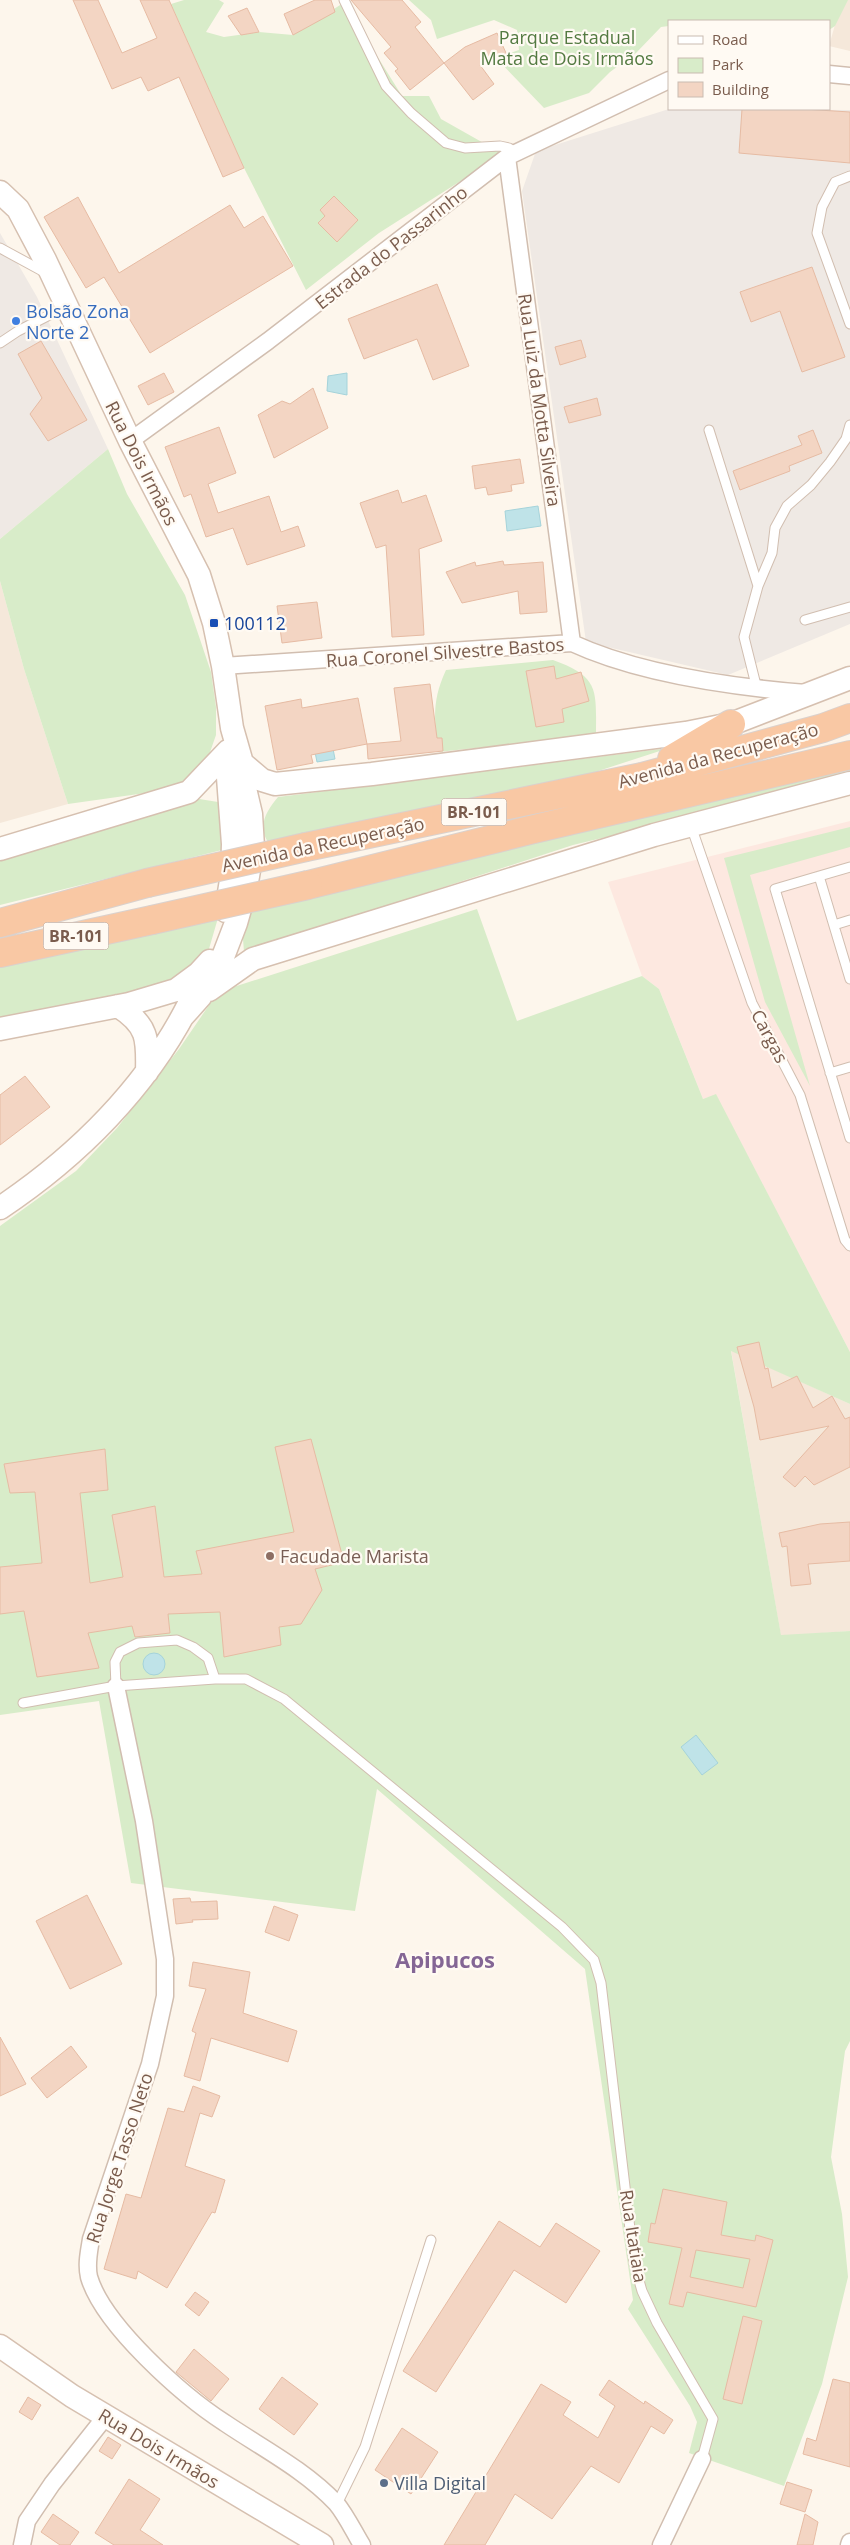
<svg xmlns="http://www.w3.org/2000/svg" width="850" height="2545" font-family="'Open Sans',sans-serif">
	<rect width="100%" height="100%" fill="#fdf6ec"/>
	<path fill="#f5e8da" d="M842,0H850V51L829,46Z
		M0,581L24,669L68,804L0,823Z
		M731,1350L850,1404V1631L781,1636Z"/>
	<path fill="#fde8e0" d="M850,821V1352L716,1095L703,1099L659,989L642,976L608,882Z"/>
	<path fill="#efe9e4" d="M669,109L850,110V624L728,675L586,642L522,191L536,151Z
		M0,233L37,297L108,449L0,539Z"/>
	<path fill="#d8ecc9" d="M184,0H219L224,3L206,32L224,37L259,32L293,35L348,0L367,40L402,96H429L441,119L503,154L379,233L306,290L244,168L171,4Z
		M409,0H848L835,26L829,30V21H669V26L661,27L636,53L610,72L589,93L544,108L496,58L519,50L517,30L494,20L437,39L431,20Z
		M108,449L127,494L185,595L211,672L216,707V735L209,755L181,788L68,804L24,669L0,581V539Z
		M553,660C600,677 596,690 596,735L438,752C434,719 432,700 446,670Z
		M669,748L589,774L268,842C257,826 267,810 278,797Z
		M850,765V778L573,845L244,952L241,913Z
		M193,798L218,802L226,849L0,905V861Z
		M850,827V847L750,875L810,1086L765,1002L724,858Z
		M477,909L517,1021L642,976L659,989L703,1099L716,1094L850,1352V1404L731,1351L781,1635L850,1631V2041L845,2051L831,2157L842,2214L848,2277L822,2384L784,2486L689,2453L697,2422L690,2406L628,2309L633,2300L585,1969L377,1789L355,1911L131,1883L99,1701L0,1715V1226L76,1171L117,1128L179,1049L218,992Z
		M218,918L204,966L141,993L0,1022V963Z"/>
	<path fill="#bfe3e8" stroke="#a5d3da" d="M347,373V395L327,391L328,376Z
		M538,506L541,526L507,531L505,511Z
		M329,728L335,759L317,762L311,732Z
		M143 1664a11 11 0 1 1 22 0a11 11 0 1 1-22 0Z
		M696,1735L718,1763L702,1775L681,1747Z"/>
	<path fill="#f3d5c3" stroke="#e6bba3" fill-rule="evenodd" d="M73,0H98L122,53L157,38L140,0H169L244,168L223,177L179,77L148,91L141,77L112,89Z
		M315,0H331L335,12L293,35L284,14Z
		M351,0H402L421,22L415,27L444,63L410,90L395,71L398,69L384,53L391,47Z
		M247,8L259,32L241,35L228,16Z
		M497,33L506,53L480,65L494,84L473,100L444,63L465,47Z
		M742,109H803L850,112V163L739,153Z
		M334,196L358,220L337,242L318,223L325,216L320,210Z
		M78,197L119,273L230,205L244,228L263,216L293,266L150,353L104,277L86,288L44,217Z
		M812,267L845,357L802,372L780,311L751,322L740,292Z
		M437,284L469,366L433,380L417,339L364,359L348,319Z
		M581,340L586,357L560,365L555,347Z
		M41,341L87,420L48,441L30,414L42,398L18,354Z
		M164,373L174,392L148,405L138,386Z
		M313,388L328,428L274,458L258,415L282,401L290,404Z
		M597,398L601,415L569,423L564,407Z
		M219,427L236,473L208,484L218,513L269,496L281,532L298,526L305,546L247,565L233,528L206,537L191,494L184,497L165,447Z
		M813,430L822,453L789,466L790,471L740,490L733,471L802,445L798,436Z
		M520,459L524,483L511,485L512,491L488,495L486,487L475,489L472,466Z
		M398,490L402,503L426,495L442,541L419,549L424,635L392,637L386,545L376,548L360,503Z
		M503,561L504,565L543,562L547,612L520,614L518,591L462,603L446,572L475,562L476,566Z
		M317,602L322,638L282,643L277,606Z
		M554,666L556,679L581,672L589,701L562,709L564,722L536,727L526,671Z
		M430,684L437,738H442L443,751L368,759L367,744L401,741L394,688Z
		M358,698L367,744L311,755L313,763L277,770L265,706L301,699L302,708Z
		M25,1076L50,1107L0,1145V1095Z
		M759,1342L765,1369L768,1368L772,1388L797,1376L813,1408L832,1396L845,1419L850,1417V1467L814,1485L805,1476L795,1487L783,1477L829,1426L760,1440L754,1407L737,1347Z
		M311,1439L344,1562L315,1569L322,1590L301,1624L279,1627L281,1645L224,1657L220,1612L168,1614L170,1633L135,1637L132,1626L88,1633L99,1668L37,1677L24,1611L0,1614V1567L42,1563L35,1492L10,1493L4,1464L105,1449L108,1490L80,1493L90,1583L123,1577L112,1515L155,1506L164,1577L202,1574L196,1551L294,1532L275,1447Z
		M850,1522V1561L808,1564L811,1584L791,1586L787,1546L782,1547L779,1533L820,1524Z
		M87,1895L122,1964L70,1989L36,1921Z
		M190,1898L191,1902L217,1901L218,1919L192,1920L193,1922L176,1924L173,1899Z
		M274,1906L298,1915L289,1941L265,1932Z
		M193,1962L250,1972L243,2013L297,2031L288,2062L211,2038L200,2081L184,2076L196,2033L192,2031L206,1989L189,1986Z
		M0,2037L26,2084L0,2096Z
		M71,2046L87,2067L47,2098L31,2078Z
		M193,2086L220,2096L212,2117L200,2113L185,2166L225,2180L215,2213L212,2212L167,2288L138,2271L136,2279L104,2269L126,2194L141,2198L168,2108L184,2112Z
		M663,2189L727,2202L721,2235L755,2241L756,2235L773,2240L756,2307L687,2292L683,2307L669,2304L682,2248L648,2242L651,2223L655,2224ZM696,2250L750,2259L743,2288L690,2277Z
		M499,2221L540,2247L556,2223L600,2251L566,2303L514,2270L436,2392L403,2371Z
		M195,2292L209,2302L199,2316L185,2305Z
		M743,2316L762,2321L742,2404L723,2399Z
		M194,2349L229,2379L211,2401L176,2372Z
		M282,2377L318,2404L294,2435L259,2409Z
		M833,2379L850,2383V2467L803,2454L807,2438L816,2441Z
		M609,2380L644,2404L645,2401L673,2420L664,2434L651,2426L619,2483L591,2466L552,2519L515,2494L485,2545H444L541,2384L571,2402L563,2415L598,2438L615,2406L599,2395Z
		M28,2397L41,2405L32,2420L19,2412Z
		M402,2428L438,2452L411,2494L375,2470Z
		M108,2437L121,2445L112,2459L99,2451Z
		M129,2479L160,2499L140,2530L163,2545H114L95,2533Z
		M787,2482L812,2490L805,2512L780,2504Z
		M53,2514L79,2532L70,2545H60L41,2532Z
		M805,2514L818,2522L813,2545H797Z"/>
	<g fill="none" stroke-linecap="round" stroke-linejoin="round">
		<defs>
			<path id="service" d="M344,0L386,86L411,113L446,143L465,148L500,146L509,148L517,153
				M850,176L835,182L822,207L817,233L850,324
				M0,248L46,273
				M0,343L18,331L67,306
				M709,430L758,586
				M805,620L850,607
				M757,689L744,637L758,586L772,553L775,528L787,506L811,485L830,462L846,439L850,425
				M691,826L752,1003L800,1095L845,1240L850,1246
				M850,867L775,889L850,1138
				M819,876L850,979
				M834,925L850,920
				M830,1073L850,1067
				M116,1686L215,1679H246L284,1699L562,1927L594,1960L601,1983L634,2263L642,2291L657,2323L713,2419L702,2459
				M23,1703L116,1686L115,1662L120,1652L138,1643L177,1640L193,1647L208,1658L215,1679
				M337,2504L365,2447L431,2240"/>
			<path id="minor" d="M829,74L850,76
				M507,157L572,643
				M130,441L268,341L507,157L669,80
				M223,666L572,643C639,674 733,687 806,693
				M116,1686L144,1821L165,1959V1996L150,2064L91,2239C89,2252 86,2264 89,2277C103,2325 183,2396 225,2423C262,2448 305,2470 336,2503C346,2515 354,2532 362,2545
				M22,2545L27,2521L52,2484L106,2416
				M661,2545L702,2459
				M849,2545L850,2542"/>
			<path id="secondary" d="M0,192L18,209L45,260L130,441L199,575L214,623L223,666L232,728L242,763L243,780L251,814L253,847L246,888L236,923L221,962L200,997L183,1016
				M242,763L262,780L275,784L372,774L686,733L731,724L850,678
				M0,849L189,792L228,751
				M226,911L232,874L233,844L227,764
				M209,990L253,959L654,835L850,783
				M118,1006C148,1025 148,1039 147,1072
				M0,1029L129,1004L176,990L199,973L210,961
				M0,1208C78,1156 147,1087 189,1004
				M0,2346L72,2396L322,2545"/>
			<path id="trunk" d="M672,759L731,724
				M306,847L642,777L823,728L850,718
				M308,885L530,830L850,755
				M0,923L147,883
				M0,953L152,920"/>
		</defs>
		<use href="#service" stroke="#d1beb0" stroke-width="11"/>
		<use href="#minor" stroke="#d1beb0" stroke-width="19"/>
		<use href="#secondary" stroke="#d6c0b0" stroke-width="25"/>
		<use href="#trunk" stroke="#dad1cd" stroke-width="30"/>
		<use href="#service" stroke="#fff" stroke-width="9"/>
		<use href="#minor" stroke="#fff" stroke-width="16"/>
		<use href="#secondary" stroke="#fff" stroke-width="22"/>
		<use href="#trunk" stroke="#f9c8a4" stroke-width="28"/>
		<defs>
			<path id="trunk-bridge" d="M147,883L306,847
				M152,920L308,885"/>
		</defs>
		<use href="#trunk-bridge" stroke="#dad1cd" stroke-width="30" stroke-linecap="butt"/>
		<use href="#trunk-bridge" stroke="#f9c8a4" stroke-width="28"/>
	</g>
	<circle fill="#3f7fe0" stroke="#fffaf3" stroke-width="2" cx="16" cy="321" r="5"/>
	<rect fill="#1a4fb4" stroke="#fffaf3" stroke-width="2" x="209" y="618" width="10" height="10" rx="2.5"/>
	<circle fill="#8d6e63" stroke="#fffaf3" stroke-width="2" cx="270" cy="1556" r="5"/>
	<circle fill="#5c6f8a" stroke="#fffaf3" stroke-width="2" cx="384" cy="2483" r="5"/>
	<g text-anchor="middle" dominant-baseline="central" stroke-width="4.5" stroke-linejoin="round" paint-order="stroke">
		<g fill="#fffaf3" stroke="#a28b7f" stroke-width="1">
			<rect x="441.5" y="798.5" width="65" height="27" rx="4"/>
			<rect x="43.5" y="922.5" width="65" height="27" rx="4"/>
		</g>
		<g font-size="16" font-weight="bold" fill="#7a5c4d">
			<text x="474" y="812">BR-101</text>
			<text x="76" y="936">BR-101</text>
		</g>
		<g font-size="18" fill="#537a41" stroke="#fffaf3">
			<text x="567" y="37">Parque Estadual<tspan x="567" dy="21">Mata de Dois Irmãos</tspan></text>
		</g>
		<g font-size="18" fill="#7a5c4d" stroke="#fffaf3">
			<text transform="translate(391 247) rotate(-38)">Estrada do Passarinho</text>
			<text transform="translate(540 400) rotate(82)">Rua Luiz da Motta Silveira</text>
			<text transform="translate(142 463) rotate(63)">Rua Dois Irmãos</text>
			<text transform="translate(445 652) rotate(-4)">Rua Coronel Silvestre Bastos</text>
			<text transform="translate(718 755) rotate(-15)">Avenida da Recuperação</text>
			<text transform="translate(323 844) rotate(-12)">Avenida da Recuperação</text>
			<text transform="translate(770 1036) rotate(62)">Cargas</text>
			<text transform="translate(119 2158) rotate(-72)">Rua Jorge Tasso Neto</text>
			<text transform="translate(634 2236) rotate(81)">Rua Itatiaia</text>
			<text transform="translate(159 2448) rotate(31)">Rua Dois Irmãos</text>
		</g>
		<g font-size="18" fill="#366cbe" stroke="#fffaf3" text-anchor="start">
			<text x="26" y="311">Bolsão Zona<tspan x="26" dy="21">Norte 2</tspan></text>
		</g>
		<g font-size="18" fill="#164399" stroke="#fffaf3" text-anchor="start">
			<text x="224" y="623">100112</text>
		</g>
		<g font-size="18" fill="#785e54" stroke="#fffaf3" text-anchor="start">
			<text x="280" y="1556">Facudade Marista</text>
		</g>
		<g font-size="18" fill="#4e5e75" stroke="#fffaf3" text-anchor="start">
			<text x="394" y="2483">Villa Digital</text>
		</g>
		<g font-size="22" font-weight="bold" fill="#846695" stroke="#fffaf3">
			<text x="445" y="1959">Apipucos</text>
		</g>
	</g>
	<rect x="668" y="20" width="162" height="90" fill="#fffaf3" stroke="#cabbb1"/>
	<rect x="678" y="36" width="25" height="8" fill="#ffffff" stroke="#cabbb1"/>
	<text x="712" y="45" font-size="15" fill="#7a5c4d">Road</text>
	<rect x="678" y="58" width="25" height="15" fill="#d8ecc9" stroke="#cabbb1"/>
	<text x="712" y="70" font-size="15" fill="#7a5c4d">Park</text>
	<rect x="678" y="82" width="25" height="15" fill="#f3d5c3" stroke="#cabbb1"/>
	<text x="712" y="95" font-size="15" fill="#7a5c4d">Building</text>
</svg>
